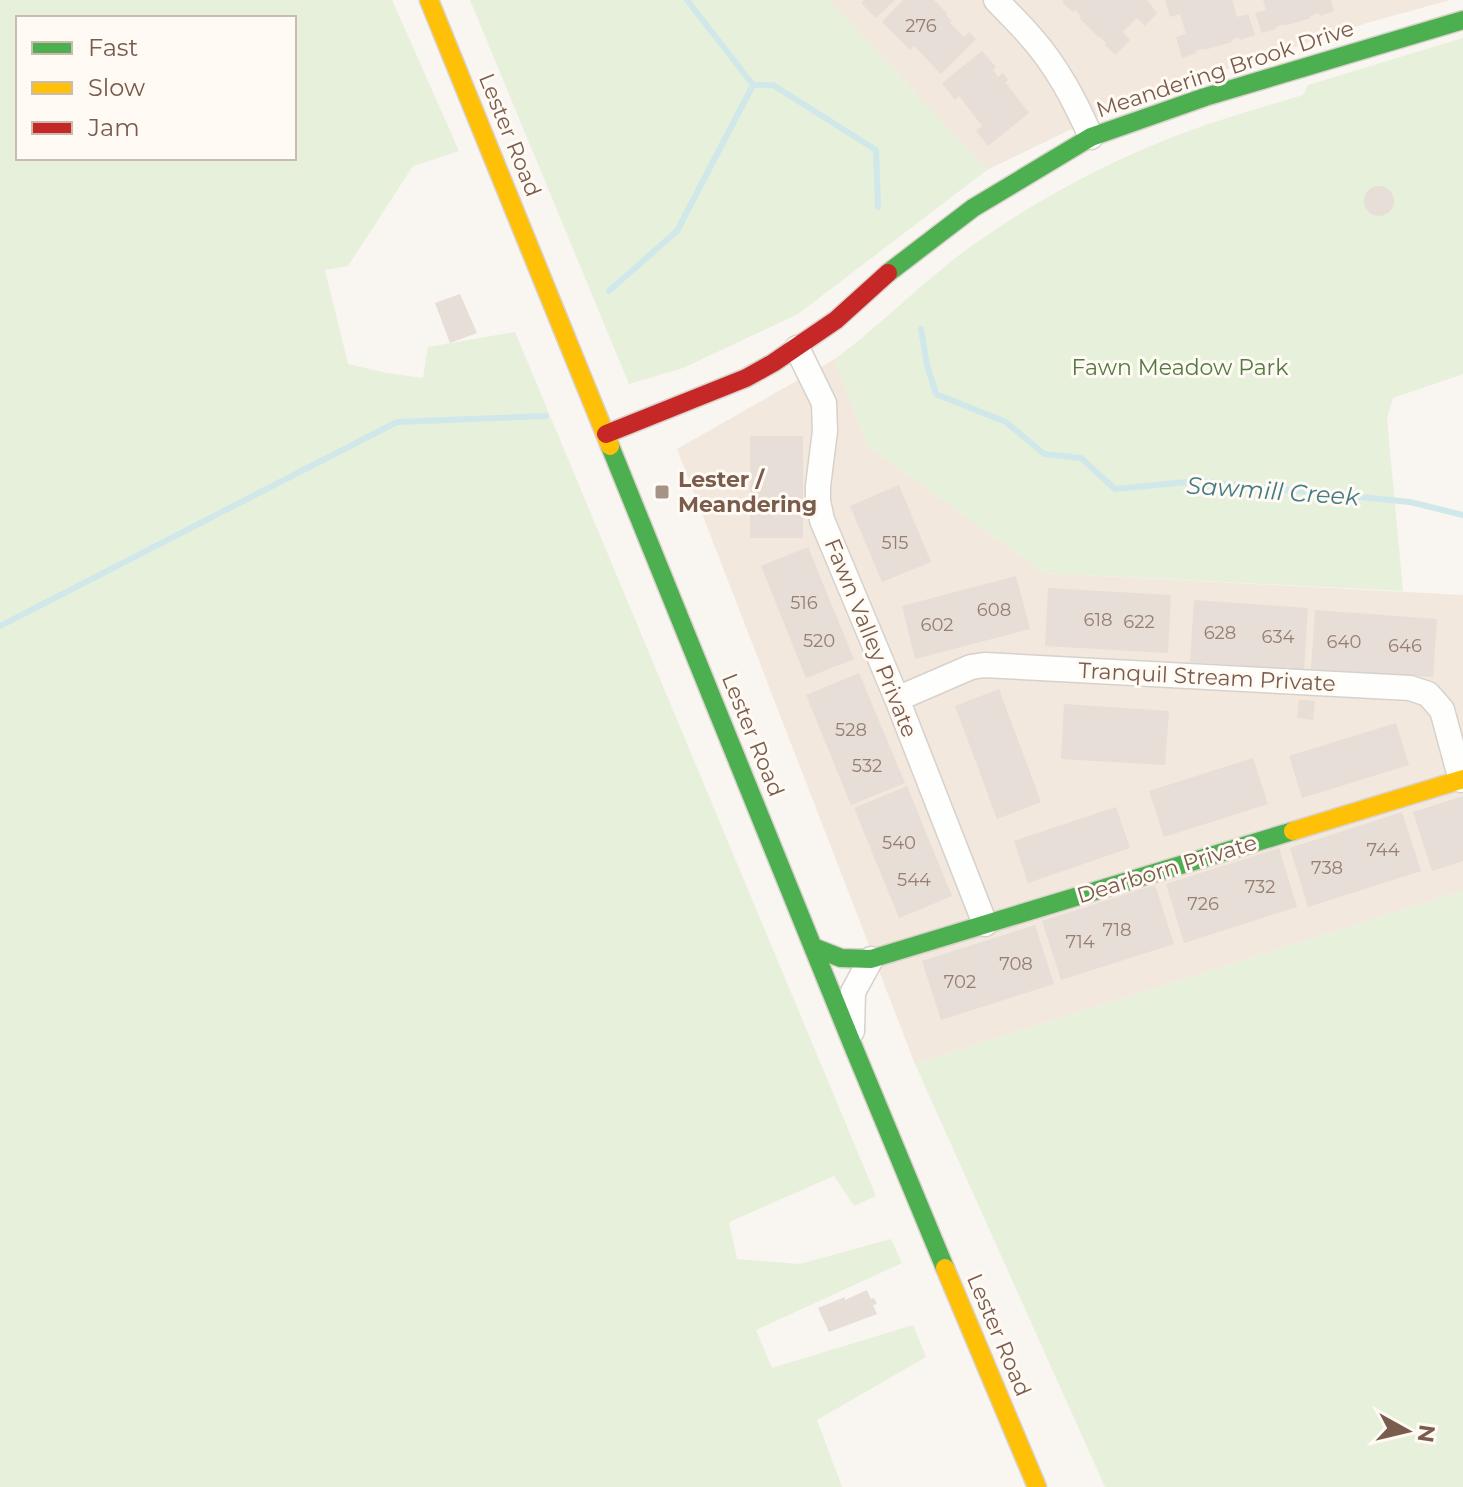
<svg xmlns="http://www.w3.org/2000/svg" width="1463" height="1487" font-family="Montserrat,sans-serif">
	<rect width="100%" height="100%" fill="#f9f5f0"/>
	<path fill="#f2e8de" d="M829,0H1450L1367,23L1127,102L987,170Z
		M835,359L867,445L1044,573L1463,595V891L915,1064L677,449Z"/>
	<path fill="#e7f0db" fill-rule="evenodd" d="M0,0H392L459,151L413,166L348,266L325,270L348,364L387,373L423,378L428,347L515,332L876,1196L854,1206L834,1176L729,1222L737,1259L800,1264L891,1239L902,1263L756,1330L772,1368L913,1325L926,1357L817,1420L842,1487H0ZM18,18H294V158H18Z
		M470,0H829L987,170L798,314L683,368L629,384Z
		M1463,38V374L1393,398L1387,418L1403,591L1044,573L867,445L835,359C881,325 920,284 966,250C1034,201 1108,161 1186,132C1224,118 1264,107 1303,95L1308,85Z
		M1463,891V1487H1105L915,1064Z"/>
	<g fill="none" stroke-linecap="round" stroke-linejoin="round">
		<path stroke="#d0e8ea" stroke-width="6" d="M687,0L753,85H773L876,150L878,207
			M609,291L677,231L753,85
			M921,329L927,365L936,394L1006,422L1044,454L1081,458L1115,489L1198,481L1410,502L1463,515
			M0,626L397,422L546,416"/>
	</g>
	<path fill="#e6ded7" d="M864,0H895L876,18L861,3Z
		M903,0H934L947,13L946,15L952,21L950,23L964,37L969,32L976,39L941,74L914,46L910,50L882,22Z
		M1064,0H1147L1157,13L1145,26L1137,18L1123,32L1130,40L1115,55L1105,45L1106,43L1100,37L1099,38L1079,18L1081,16L1075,10L1073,12L1062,2Z
		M1165,0H1232L1237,17L1248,14L1255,35L1240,40L1239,37L1231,40L1232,42L1204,50V48L1196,51L1197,53L1182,58L1176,37L1186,34L1180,14L1170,17Z
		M1263,0H1331L1334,11L1320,16L1319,13L1310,16L1311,18L1284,26L1283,24L1276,27V29L1262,33L1255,13L1266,10Z
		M982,51L996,67L993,70L998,77L1003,73L1008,80L1005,82L1029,113L988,146L976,131L982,126L959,96L955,100L942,83Z
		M1364 201a15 15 0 1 1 30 0a15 15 0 1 1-30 0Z
		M460,294L477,333L450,343L435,303Z
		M750,436H803V538H750Z
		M899,485L931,562L882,582L850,506Z
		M808,547L854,659L806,678L761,566Z
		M1016,576L1030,629L915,659L902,606Z
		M1048,588L1171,595L1168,653L1045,646Z
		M1194,600L1308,608L1304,670L1190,662Z
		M1315,610L1437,619L1433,677L1311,669Z
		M859,673L905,783L851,805L806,695Z
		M999,689L1041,802L997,819L955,706Z
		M1299,700L1315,701L1313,720L1297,718Z
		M1064,704L1169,711L1165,765L1061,759Z
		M1396,723L1409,765L1302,798L1289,756Z
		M1253,758L1268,804L1164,837L1149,791Z
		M907,786L952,896L899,918L854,808Z
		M1463,796V861L1432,871L1413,812Z
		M1116,807L1130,848L1028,883L1014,841Z
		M1402,812L1421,871L1308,907L1290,848Z
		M1279,848L1297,907L1184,943L1166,884Z
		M1155,885L1174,944L1061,980L1042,921Z
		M1035,925L1054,984L941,1020L922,961Z
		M867,1290L871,1299L874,1298L877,1304L873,1305L877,1314L829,1332L818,1308L845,1297V1300Z"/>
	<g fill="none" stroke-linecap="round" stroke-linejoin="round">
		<defs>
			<path id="street" d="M996,0C1007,12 1019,23 1030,36C1057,66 1075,101 1091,137
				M797,348L824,403L825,431L818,486V501L822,520L897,699L985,924
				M897,699L971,667L984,665L1410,688L1428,694L1442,710L1461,780
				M852,1031L853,992L871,959"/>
			<path id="fast" d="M888,273L973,208L1091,137L1205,97L1463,20
				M610,446L853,1046L945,1268
				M813,947L841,958L871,959L1293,831"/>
			<path id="slow" d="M429,0L610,446
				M1293,831L1463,779
				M945,1268L1037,1487"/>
			<path id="jam" d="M606,434L746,378L773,363L836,320L888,273"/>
		</defs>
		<use href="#street" stroke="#d7d1cb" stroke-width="27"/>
		<use href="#fast" stroke="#d9d2cb" stroke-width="21"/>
		<use href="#slow" stroke="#d9d2cb" stroke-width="21"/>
		<use href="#jam" stroke="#d9d2cb" stroke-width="21"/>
		<use href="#street" stroke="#fefefd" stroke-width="24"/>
		<use href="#fast" stroke="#4caf50" stroke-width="18"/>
		<use href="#slow" stroke="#ffc107" stroke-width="18"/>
		<use href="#jam" stroke="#c62828" stroke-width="18"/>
	</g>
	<rect fill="#a69286" stroke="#fffaf3" stroke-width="3" x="654" y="484" width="16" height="16" rx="4"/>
	<g text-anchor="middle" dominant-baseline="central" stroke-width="6" stroke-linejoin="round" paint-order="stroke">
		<g font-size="18" fill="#977e72">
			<text x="921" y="26">276</text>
			<text x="895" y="543">515</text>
			<text x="804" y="603">516</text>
			<text x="994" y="610">608</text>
			<text x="1098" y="620">618</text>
			<text x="1139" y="622">622</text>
			<text x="937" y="625">602</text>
			<text x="1220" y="633">628</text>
			<text x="1278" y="637">634</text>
			<text x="819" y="641">520</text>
			<text x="1344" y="642">640</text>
			<text x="1405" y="646">646</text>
			<text x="851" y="730">528</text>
			<text x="867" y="766">532</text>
			<text x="899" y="843">540</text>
			<text x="1383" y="850">744</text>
			<text x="1327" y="868">738</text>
			<text x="914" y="880">544</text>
			<text x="1260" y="887">732</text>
			<text x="1203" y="904">726</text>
			<text x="1117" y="930">718</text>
			<text x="1080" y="942">714</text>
			<text x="1016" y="964">708</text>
			<text x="960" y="982">702</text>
		</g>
		<g font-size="22" fill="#7a5c4d" stroke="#fffaf3">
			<text transform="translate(1225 69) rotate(-18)">Meandering Brook Drive</text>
			<text transform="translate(510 135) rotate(68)">Lester Road</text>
			<text transform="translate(871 638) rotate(68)">Fawn Valley Private</text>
			<text transform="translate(1207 677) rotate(3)">Tranquil Stream Private</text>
			<text transform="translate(753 735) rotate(68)">Lester Road</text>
			<text transform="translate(1167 869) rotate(-17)">Dearborn Private</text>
			<text transform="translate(999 1335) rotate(67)">Lester Road</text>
		</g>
		<g font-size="22" fill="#537a41" stroke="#fffaf3">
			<text x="1180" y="367">Fawn Meadow Park</text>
		</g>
		<g font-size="22" font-weight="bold" fill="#7a5c4d" stroke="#fffaf3" text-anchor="start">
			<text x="678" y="479">Lester /<tspan x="678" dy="25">Meandering</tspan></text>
		</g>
		<g font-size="24" font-style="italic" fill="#437c86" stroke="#fffaf3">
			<text transform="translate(1273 491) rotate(4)">Sawmill Creek</text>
		</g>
	</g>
	<rect x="16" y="16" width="280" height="144" fill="#fffaf3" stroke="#cabbb1" stroke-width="2"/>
	<rect x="32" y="42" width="40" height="12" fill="#4caf50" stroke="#cabbb1" stroke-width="2"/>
	<text x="88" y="56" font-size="24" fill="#7a5c4d">Fast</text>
	<rect x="32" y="82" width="40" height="12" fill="#ffc107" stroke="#cabbb1" stroke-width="2"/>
	<text x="88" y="96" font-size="24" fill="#7a5c4d">Slow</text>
	<rect x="32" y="122" width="40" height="12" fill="#c62828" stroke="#cabbb1" stroke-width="2"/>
	<text x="88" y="136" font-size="24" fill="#7a5c4d">Jam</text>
	<g transform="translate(1407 1431) rotate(98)" stroke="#fffaf3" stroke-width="6" paint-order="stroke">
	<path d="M0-6L14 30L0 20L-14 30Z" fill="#7a5c4d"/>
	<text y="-12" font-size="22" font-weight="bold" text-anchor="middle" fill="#7a5c4d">N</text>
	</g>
</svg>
